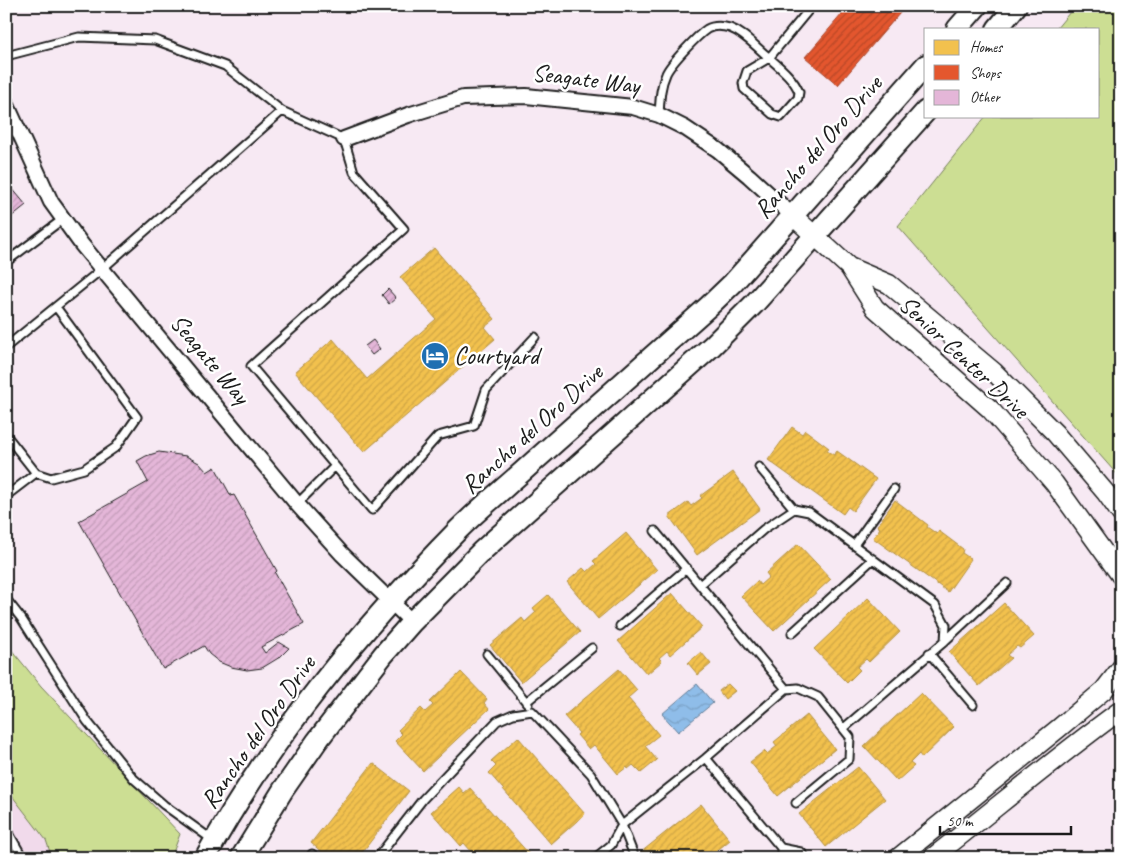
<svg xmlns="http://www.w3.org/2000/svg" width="1127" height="864" font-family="Caveat,sans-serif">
	<defs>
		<pattern id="water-waves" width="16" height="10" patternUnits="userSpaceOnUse" patternTransform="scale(1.25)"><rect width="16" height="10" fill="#8fbde9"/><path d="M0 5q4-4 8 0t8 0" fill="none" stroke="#7ba2c7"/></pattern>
		<pattern id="homes-hatch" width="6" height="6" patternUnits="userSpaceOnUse" patternTransform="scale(1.25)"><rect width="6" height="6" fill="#f2c14e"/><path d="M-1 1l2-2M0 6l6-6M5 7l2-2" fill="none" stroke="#cfa544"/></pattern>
		<pattern id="shops-hatch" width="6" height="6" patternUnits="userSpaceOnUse" patternTransform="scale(1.25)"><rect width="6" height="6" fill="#e4572e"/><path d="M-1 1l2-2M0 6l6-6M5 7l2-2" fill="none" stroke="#b84726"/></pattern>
		<pattern id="building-hatch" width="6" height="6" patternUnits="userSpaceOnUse" patternTransform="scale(1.25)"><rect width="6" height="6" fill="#e4b6d8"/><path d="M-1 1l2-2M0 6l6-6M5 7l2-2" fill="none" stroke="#c39cb9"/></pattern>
	</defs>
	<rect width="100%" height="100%" fill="#f7e9f3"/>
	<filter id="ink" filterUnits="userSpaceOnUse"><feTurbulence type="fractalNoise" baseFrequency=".02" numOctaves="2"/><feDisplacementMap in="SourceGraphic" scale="10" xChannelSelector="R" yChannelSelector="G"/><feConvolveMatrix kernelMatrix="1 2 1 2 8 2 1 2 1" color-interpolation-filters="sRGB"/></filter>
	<g filter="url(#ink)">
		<path fill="#f1daeb" d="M6,788L46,840L52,858H6Z"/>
		<path fill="#ccde93" stroke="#747d58" d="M1075,6H1121V479L898,226L986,116H1098V29H1056Z
			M6,643L41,686L180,834L171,858H52L46,840L6,788Z"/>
		<path fill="url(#water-waves)" stroke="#617d97" d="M697,684L713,703L678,732L662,714Z"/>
		<path fill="url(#homes-hatch)" stroke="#b2903f" d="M434,248L495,319L485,327L495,339L364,452L295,372L333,339L367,379L436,319L400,277Z
			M792,427L802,434L805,430L829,448L827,451L834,455L837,451L876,479L853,511L848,507L843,514L768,460Z
			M733,472L760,509L697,555L669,516L688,502L691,506L702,498L700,496Z
			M895,500L928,525L927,527L937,534L939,531L963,549L962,553L971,559L948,592L873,538L880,528L877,526Z
			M626,533L657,570L598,619L567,582L583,568L587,572L596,564L593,561Z
			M798,544L831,579L774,631L741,596L757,581L760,585L769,577L766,573Z
			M672,593L702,627L670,655L667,651L659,658L662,661L647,674L618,641Z
			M548,595L580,632L521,682L490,645L522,618L525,622L536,612L533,608Z
			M868,598L900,632L869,662L866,659L857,667L860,670L847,683L814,649Z
			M1004,603L1034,636L1020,648L1017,646L1007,655L1011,658L979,686L949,652Z
			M701,652L711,664L698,675L688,663Z
			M619,669L637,690L628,698L659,735L645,746L657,760L641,773L633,765L628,769L627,767L618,774L594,745L589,749L577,735L579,733L564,716Z
			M461,672L487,699L484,703L489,709L423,771L395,741L402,734L398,730L421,708L425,712L433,705L430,702Z
			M728,684L735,691L725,699L719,691Z
			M921,693L954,727L922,758L919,754L910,763L914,766L897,781L864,746Z
			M807,715L835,749L778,796L750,762L764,751L767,754L777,746L774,742Z
			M518,737L585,814L551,844L489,773L496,766L491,761Z
			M373,763L409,791L358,858H329L311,843Z
			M858,767L885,799L826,847L799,814Z
			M459,787L464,793L470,788L530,855L527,858H471L468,854L471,851L464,843L461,846L431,812Z
			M701,804L730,840L708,858H643L640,853Z"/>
		<path fill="url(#shops-hatch)" stroke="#a84529" d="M849,6H906L838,85L805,57Z"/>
		<path fill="url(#building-hatch)" stroke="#1c1c1c" d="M6,181L26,205L6,221Z
			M388,289L396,298L389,304L382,295Z
			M373,340L380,349L372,355L365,346Z
			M159,452L186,456L199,463L207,472L215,467L231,496L234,495L277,571L275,573L304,624L261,647L265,653L279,642L289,648L280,657L262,668L247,670L231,667L219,662L209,654L204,646L163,669L79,521L148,482L137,461L146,456Z"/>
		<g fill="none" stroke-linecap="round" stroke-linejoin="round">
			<defs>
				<path id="service" d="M6,56L79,37L155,40L225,66L282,111L344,139L354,172L404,229L251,366L372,510L438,436L474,426L486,390L535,337
					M659,115C660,101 660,87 666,74C670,64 698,35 707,29C714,25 723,26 730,28C744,33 755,46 766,55C778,66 793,77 799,92L798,98L781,117L772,114L744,89L743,83L747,71L769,58L812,6
					M6,136L17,127
					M6,262L63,219
					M6,347L102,269L282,111
					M6,435L36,473L51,478L84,469L116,447L137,417L56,307
					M759,467L794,509
					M6,496L36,473
					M297,504L335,466
					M655,531L786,689
					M854,545L894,489
					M701,584L764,529L794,509L809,512L935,605L946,625L945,641L844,728
					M6,599L21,618L87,721L134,779L164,805L214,841
					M620,626L687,568
					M792,633L873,559
					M945,641L1007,583
					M929,653L973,705
					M487,654L528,704
					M526,702L592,648
					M6,828L23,858
					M781,848L801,852L806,858
					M312,854L316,858
					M377,858L423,799L497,721L513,714L532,711L591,774L622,825L611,845L595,858
					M635,858L622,825L706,758
					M781,858V848L706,758L786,689L798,688L818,697L850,737L849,759L796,803"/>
				<path id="minor" d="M6,103L51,202L82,245L297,504L342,554L412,622
					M344,139L408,115L463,98L526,96L633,107L659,115L685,128L718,150L749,176L793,216"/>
				<path id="tertiary" d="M793,216L849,267L875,308L990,409L1054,483L1121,576
					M849,267L889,284L994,372L1055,433L1106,493L1121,514
					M898,858L1059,728L1104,690L1121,668
					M932,858C995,809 1056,757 1121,710"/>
				<path id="secondary" d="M957,29L977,6
					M997,29L1016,6
					M205,858C272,736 361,629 458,530C481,507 507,486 531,464C590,411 650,359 709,306L733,283L926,65
					M241,858L283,790L317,741L383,655L412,622L482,551L712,346L754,304L926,111"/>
			</defs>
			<use href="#service" stroke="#1c1c1c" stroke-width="11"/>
			<use href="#minor" stroke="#1c1c1c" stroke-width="18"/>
			<use href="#tertiary" stroke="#1c1c1c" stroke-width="21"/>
			<use href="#secondary" stroke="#1c1c1c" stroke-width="24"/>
			<use href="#service" stroke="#fff" stroke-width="7"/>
			<use href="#minor" stroke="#fff" stroke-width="14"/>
			<use href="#tertiary" stroke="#fff" stroke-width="18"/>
			<use href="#secondary" stroke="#fff" stroke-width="20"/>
		</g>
	</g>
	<defs>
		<symbol id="hotel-disc" viewBox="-11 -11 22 22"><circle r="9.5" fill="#1f6fb2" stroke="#fff"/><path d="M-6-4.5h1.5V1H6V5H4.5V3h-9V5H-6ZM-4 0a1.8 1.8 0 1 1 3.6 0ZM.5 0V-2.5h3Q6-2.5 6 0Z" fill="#fff"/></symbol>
	</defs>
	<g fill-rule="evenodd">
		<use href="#hotel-disc" x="419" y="340" width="32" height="32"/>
	</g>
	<g text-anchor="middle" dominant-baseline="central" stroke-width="5" stroke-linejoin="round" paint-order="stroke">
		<g font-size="25" fill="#1c1c1c" stroke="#fff">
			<text transform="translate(586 79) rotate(7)">Seagate Way</text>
			<text transform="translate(818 147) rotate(-49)">Rancho del Oro Drive</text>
			<text transform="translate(964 357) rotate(43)">Senior Center Drive</text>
			<text transform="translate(210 359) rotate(50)">Seagate Way</text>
			<text transform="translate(532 429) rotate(-42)">Rancho del Oro Drive</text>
			<text transform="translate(258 732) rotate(-55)">Rancho del Oro Drive</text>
		</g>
		<g font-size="25" fill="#1c1c1c" stroke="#fff" text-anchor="start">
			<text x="454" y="356">Courtyard</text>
		</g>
	</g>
	<rect width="1127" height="864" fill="none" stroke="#fff" stroke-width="25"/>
	<rect x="12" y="12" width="1102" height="839" fill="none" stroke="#1c1c1c" stroke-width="2" filter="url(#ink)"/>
	<rect x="924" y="28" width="175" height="90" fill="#ffffff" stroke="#a4a4a4"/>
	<rect x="934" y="40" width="25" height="15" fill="#f2c14e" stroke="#a4a4a4"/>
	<text x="970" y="52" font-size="15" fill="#1c1c1c">Homes</text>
	<rect x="934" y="65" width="25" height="15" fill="#e4572e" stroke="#a4a4a4"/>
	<text x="970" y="78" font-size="15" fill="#1c1c1c">Shops</text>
	<rect x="934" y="90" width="25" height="15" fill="#e4b6d8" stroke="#a4a4a4"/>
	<text x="970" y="102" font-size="15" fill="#1c1c1c">Other</text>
	<path d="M940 826v8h131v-8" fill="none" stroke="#1c1c1c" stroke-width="2.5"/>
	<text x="947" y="826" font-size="15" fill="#1c1c1c" stroke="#ffffff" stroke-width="4" paint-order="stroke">50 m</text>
</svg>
